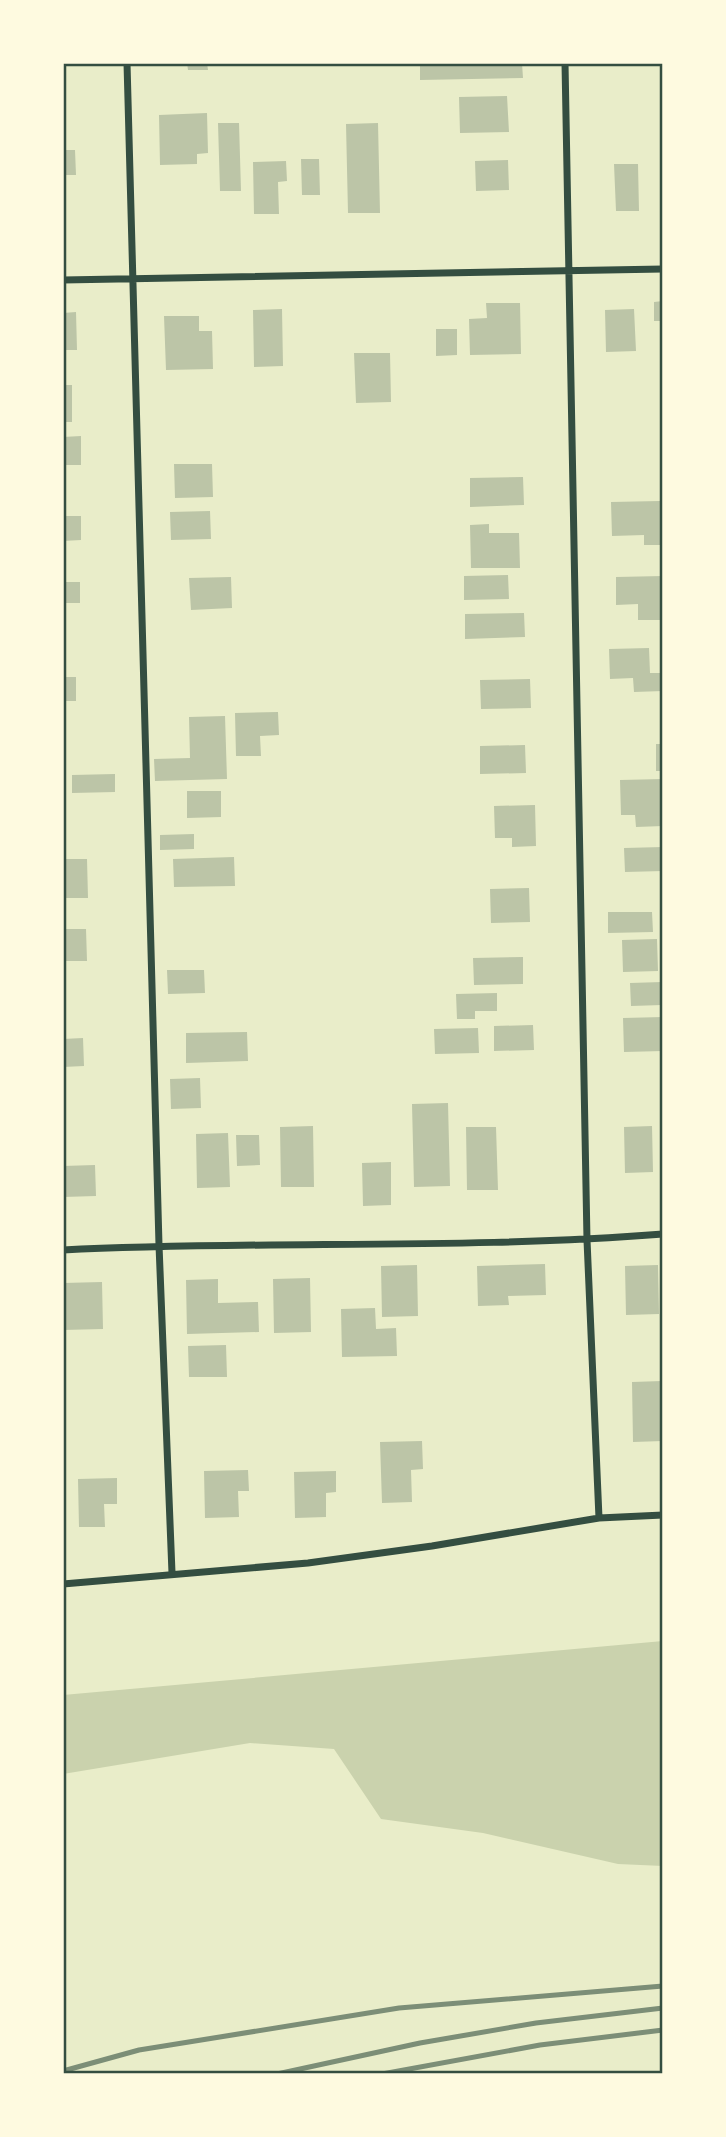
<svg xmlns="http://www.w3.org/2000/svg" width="726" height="2137" font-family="Inter,sans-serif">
	<rect width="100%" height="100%" fill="#e9edc9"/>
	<path fill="#cad2ad" d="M663,1641V1866L618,1864L483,1833L381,1819L334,1749L250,1743L63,1774V1695Z"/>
	<path fill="#bcc5a7" d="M187,63H207L208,70H188Z
		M420,63H522L523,78L420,80Z
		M507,96L509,132L460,133L459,97Z
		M207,113L208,153L197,154V164L160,165L159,115Z
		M218,123H239L241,191H220Z
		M378,123L380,213H348L346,124Z
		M63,150H75L76,175H63Z
		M301,159H319L320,195H302Z
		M508,160L509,190L476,191L475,161Z
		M286,161L287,181L278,182L279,214H254L253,162Z
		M614,164H638L639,211H616Z
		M663,301V321H654V302Z
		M486,303H520L521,354L470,355L469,319L487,318Z
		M282,309L283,366L254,367L253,310Z
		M634,309L636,351L606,352L605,310Z
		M76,312L77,350H63V313Z
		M164,316H199V331H212L213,369L166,370Z
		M436,329H457V355L436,356Z
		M354,353H390L391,402L356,403Z
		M63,385H72V422H63Z
		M81,436V465H63V437Z
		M174,464H212L213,497L175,498Z
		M523,477L524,505L470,507V478Z
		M660,501L661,545H644V535L612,536L611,502Z
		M210,511L211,539L171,540L170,512Z
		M63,516H81V540L63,541Z
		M489,524V533H519L520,568H471L470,525Z
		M508,575L509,599L464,600V576Z
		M663,576V620H638V604L616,605V577Z
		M231,577L232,608L191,610L189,578Z
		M63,582H80V603H63Z
		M524,613L525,637L465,639V614Z
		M649,648L650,673H663V691L634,692L633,678L610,679L609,649Z
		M63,677H76V701H63Z
		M530,679L531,708L481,709L480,680Z
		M278,712L279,735L260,736L261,756H236L235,713Z
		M225,716L227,779L155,781L154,759L190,758L189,717Z
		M656,744H663V771H656Z
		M525,745L526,773L480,774V746Z
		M115,774V792L72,793V775Z
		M663,779V826L636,827L635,815H621L620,780Z
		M187,791H221V817L187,818Z
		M535,805L536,846L512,847V838H495L494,806Z
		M194,834V849L160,850V835Z
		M663,847V871L625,872L624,848Z
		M234,857L235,886L174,887L173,859Z
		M63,859H87L88,898H63Z
		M529,888L530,922L491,923L490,889Z
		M608,912H652L653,932L608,933Z
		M63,929H86L87,961H63Z
		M657,939L658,971L623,972L622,940Z
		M523,957V984L474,985L473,958Z
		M167,970H204L205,993L168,994Z
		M662,982V1005L631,1006L630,983Z
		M497,993V1011H475V1019H457L456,994Z
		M663,1017V1051L624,1052L623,1018Z
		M533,1025L534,1050L494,1051V1026Z
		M478,1028L479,1053L435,1054L434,1029Z
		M247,1032L248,1061L186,1063V1033Z
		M83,1038L84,1066L63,1067V1039Z
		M200,1078L201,1108L171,1109L170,1079Z
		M448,1103L450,1186L414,1187L412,1104Z
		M313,1126L314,1187H281L280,1127Z
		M652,1126L653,1172L625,1173L624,1127Z
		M466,1127H496L498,1190H467Z
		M228,1133L230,1187L197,1188L196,1134Z
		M236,1135H259L260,1165L237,1166Z
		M391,1162V1205L363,1206L362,1163Z
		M95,1165L96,1196L63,1197V1166Z
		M545,1264L546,1295L508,1296L509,1305L478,1306L477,1266Z
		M417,1265L418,1316L382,1317L381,1266Z
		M658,1265L659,1314L626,1315L625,1266Z
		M310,1278L311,1332L274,1333L273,1279Z
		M218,1279V1303L258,1302L259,1332L187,1334L186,1280Z
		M102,1282L103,1329L63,1330V1283Z
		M375,1308L376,1329L396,1328L397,1356L342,1357L341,1309Z
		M226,1345L227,1377H189L188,1346Z
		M662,1381L663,1441L633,1442L632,1382Z
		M422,1441L423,1469L411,1470L412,1502L382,1503L380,1442Z
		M248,1470L249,1491H238L239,1517L205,1518L204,1471Z
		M336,1471V1492L326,1493V1517L295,1518L294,1472Z
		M117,1478V1504H104L105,1527H79L78,1479Z"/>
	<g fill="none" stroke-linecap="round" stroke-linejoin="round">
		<path stroke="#344e41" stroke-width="7" d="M127,63L159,1245L172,1573
			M565,63L587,1240L599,1518
			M63,280L663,269
			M63,1250C263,1240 464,1250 663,1234
			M63,1584L308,1563L432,1546L599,1518L663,1515"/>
		<path stroke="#7c8e77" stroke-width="5" d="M63,2071L139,2050L399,2008L663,1986
			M277,2074L420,2043L536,2023L663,2008
			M382,2074L540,2045L663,2030"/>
	</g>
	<rect width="726" height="2137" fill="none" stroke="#fefae0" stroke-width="130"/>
	<rect x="65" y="65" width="596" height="2007" fill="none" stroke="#344e41" stroke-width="2.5"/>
</svg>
